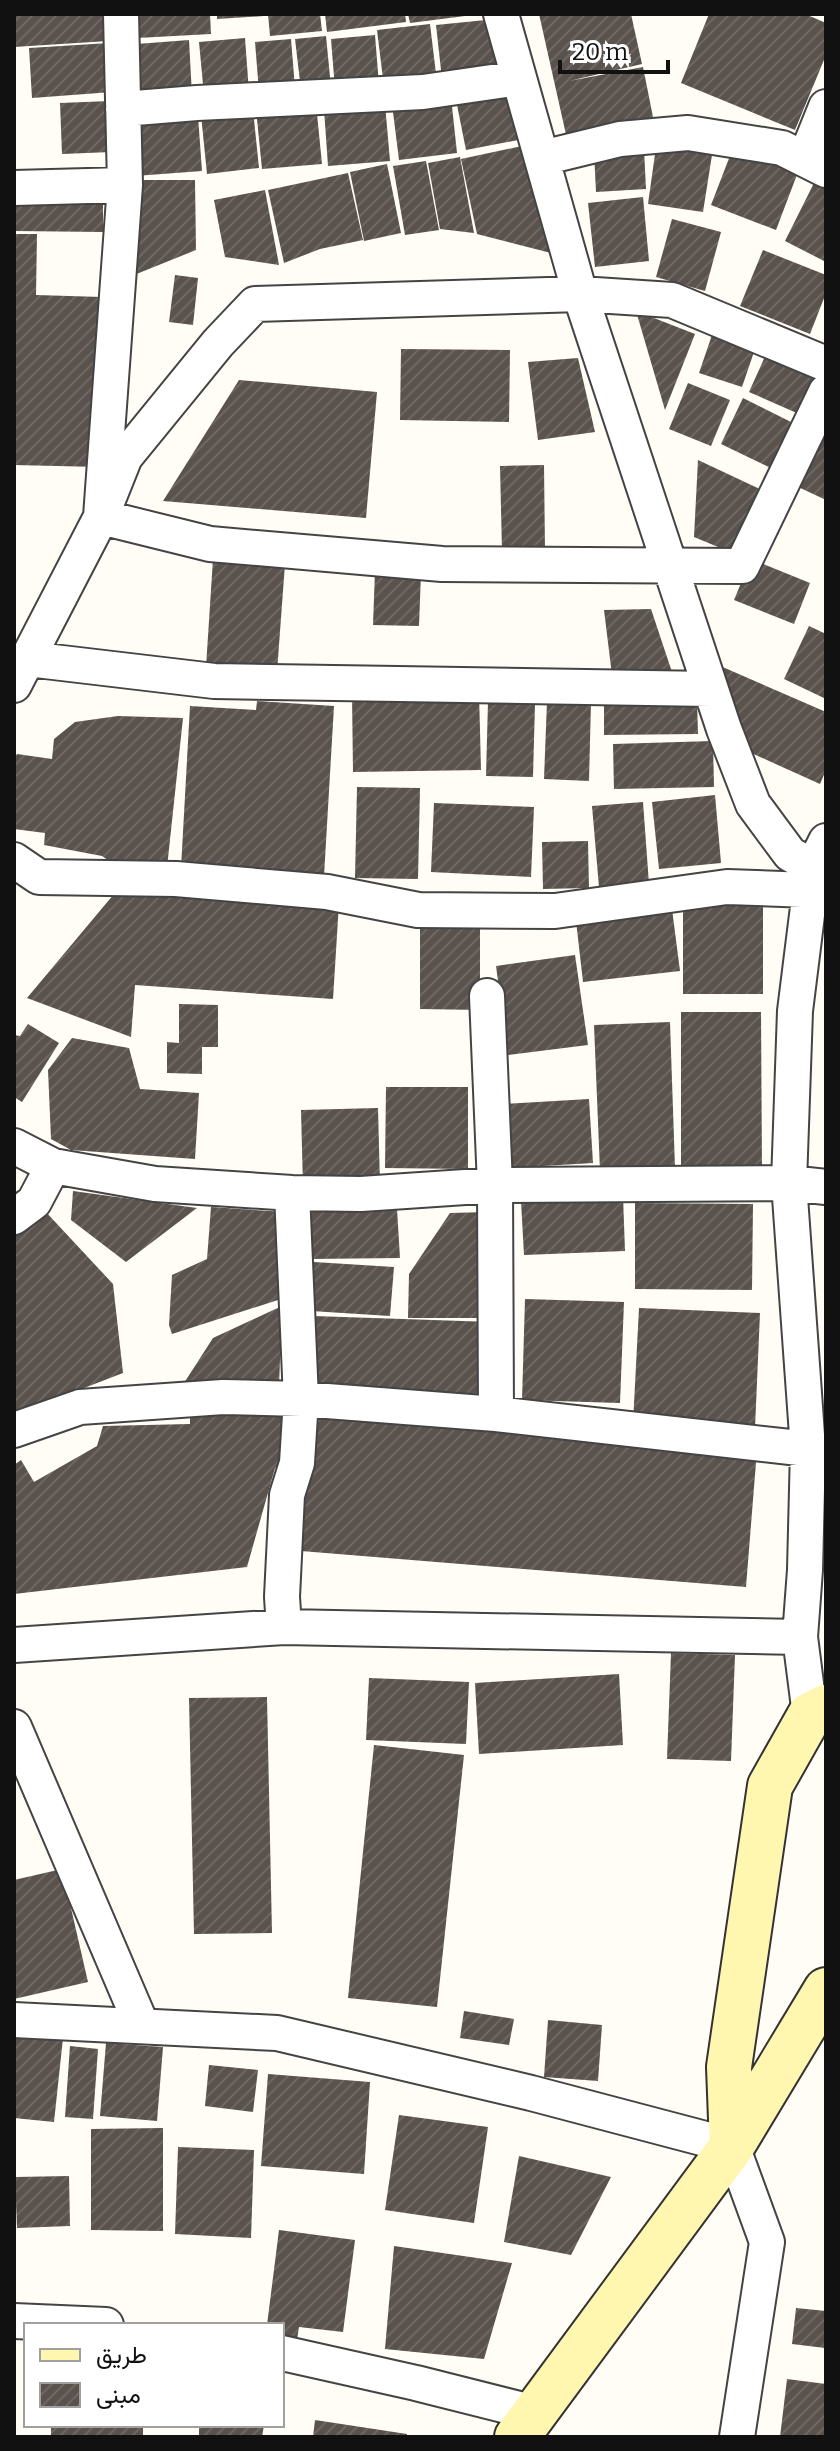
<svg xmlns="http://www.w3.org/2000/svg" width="840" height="2451" font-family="Bitter,Vazirmatn,serif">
	<defs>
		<pattern id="building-hatch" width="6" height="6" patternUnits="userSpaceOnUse" patternTransform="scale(2)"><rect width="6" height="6" fill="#5a524d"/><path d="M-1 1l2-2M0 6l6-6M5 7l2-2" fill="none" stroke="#6d6662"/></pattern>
	</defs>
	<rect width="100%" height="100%" fill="#fffdf5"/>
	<path fill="url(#building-hatch)" d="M14,14H107L108,41L14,47Z
		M136,14H210L211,34L137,38Z
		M217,14H264V16L217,19Z
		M268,14H320L322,31L270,36Z
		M325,14H405L406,22L327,32Z
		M408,14H464L465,16L410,23Z
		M539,14H631L642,64L569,81L643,67L654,122L567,139Z
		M709,14H805L826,23V55L795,130L681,83Z
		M496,19L502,71L442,79L436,25Z
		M430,24L437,82L384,87L377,30Z
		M375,35L379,85L335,89L331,39Z
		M326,36L331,87L301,90L295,39Z
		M245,38L249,92L204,95L199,42Z
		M291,39L295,88L259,92L255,42Z
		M189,40L192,95L141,98L137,44Z
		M109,43L112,92L32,98L29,48Z
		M514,90L523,139L466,150L456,100Z
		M451,97L457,153L399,160L392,104Z
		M110,101L111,152L62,154L60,103Z
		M316,104L322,164L262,169L256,109Z
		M385,104L390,161L328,166L324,109Z
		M253,110L259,168L207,174L201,115Z
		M198,116L202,171L135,176L131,121Z
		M527,145L551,253L477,234L461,159Z
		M656,147L712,155L703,212L648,204Z
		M733,148L798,172L776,230L711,205Z
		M644,149L646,189L596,192L594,152Z
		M460,157L474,233L440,229L428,163Z
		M426,161L439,230L405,235L393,166Z
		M387,164L401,233L364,241L350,172Z
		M348,173L363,240L320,249L284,263L268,190Z
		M817,177L826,182V262L785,241Z
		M133,180H195L196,250L134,275Z
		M265,190L279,265L225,257L214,200Z
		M14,195L103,196V232L14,231Z
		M643,197L649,261L595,267L588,203Z
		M672,219L721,232L705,291L656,277Z
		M14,234H37L36,295L102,297L99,467L14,465Z
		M763,250L826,275V293L810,334L740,306Z
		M175,275L198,278L193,325L169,322Z
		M636,311L695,334L665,410Z
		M713,332L756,346L742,387L699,373Z
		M401,349L510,350L509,422L400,420Z
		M767,352L817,374L799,414L749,392Z
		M578,358L595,432L538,440L528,362Z
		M239,380L377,392L366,518L163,501Z
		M688,383L730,400L711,446L669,429Z
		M743,398L799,426L777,471L721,444Z
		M819,428L826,431V500L794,485Z
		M698,460L766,492L735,554L694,537Z
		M544,465L545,550L502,551L500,466Z
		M213,559L285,564L277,672L206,667Z
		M751,559L810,583L794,624L734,600Z
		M375,571L421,573L419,626L373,625Z
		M651,609L672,672L612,675L604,610Z
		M809,626L826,634V699L784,679Z
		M718,665L826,712V770L820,784L749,752Z
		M479,692L481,770L353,772L352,695Z
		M697,700L698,734L604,735V701Z
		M257,701L334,706L324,876L181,868L190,706L256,710Z
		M547,701L591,702L589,781L544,779Z
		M488,702L535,704L533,777L486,776Z
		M118,716L183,718L166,877L112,863L102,856L44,845L45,833L14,829V759L17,754L52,759L54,739L75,722Z
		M713,741L714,787L614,789L613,744Z
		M357,787L420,788L418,879L355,878Z
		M715,795L721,863L659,869L652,802Z
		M643,802L649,884L599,887L592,806Z
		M434,803L534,807L531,877L431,872Z
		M588,841L589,888L543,889L542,842Z
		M119,888L339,903L333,999L135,985L131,1037L27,998Z
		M763,904V994H683V905Z
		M672,909L680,971L583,982L576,921Z
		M420,924H480V1010L420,1009Z
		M575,955L588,1045L508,1055L496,966Z
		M179,1004L218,1005V1047H202V1074L167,1073V1042L179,1043Z
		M681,1012H761L762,1172L681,1173Z
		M670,1022L675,1168L600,1171L594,1025Z
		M28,1024L59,1043L22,1102L14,1097V1035L20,1036Z
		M72,1038L129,1048L140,1089L199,1093L195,1159L71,1150L51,1139L48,1070Z
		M386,1087H468V1169L385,1168Z
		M589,1099L593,1163L509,1168L504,1104Z
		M378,1108L380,1185L303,1187L301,1110Z
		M73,1191L197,1208L126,1262L71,1220Z
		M623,1196L625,1251L524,1255L521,1201Z
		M635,1203L753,1204L752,1290L635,1289Z
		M211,1207L285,1212L278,1300L172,1334L169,1325L172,1275L207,1259Z
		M397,1209L400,1258L309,1259L312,1210Z
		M44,1210L113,1284L123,1373L14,1415V1238Z
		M488,1212V1318H408L409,1274L450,1213Z
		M314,1262L394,1267L390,1316L311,1311Z
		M525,1299L624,1302L620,1403L522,1400Z
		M282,1306L279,1387L184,1383L213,1338Z
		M639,1308L760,1313L755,1428L633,1423Z
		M313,1316L492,1322L490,1394L310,1392Z
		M291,1412L292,1451L275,1468L247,1567L14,1594V1465L21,1460L34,1482L97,1446L103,1426L190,1424V1414Z
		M312,1414L757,1450L746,1587L301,1551Z
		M671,1653L735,1655L731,1761L667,1759Z
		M619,1674L623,1745L479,1754L475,1683Z
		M369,1678L469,1682L466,1744L366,1740Z
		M267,1697L272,1933L194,1934L189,1698Z
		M374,1745L464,1755L437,2007L348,1998Z
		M62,1869L88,1982L14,1999V1880Z
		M464,2011L514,2019L509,2045L460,2038Z
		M548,2020L602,2025L598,2081L544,2077Z
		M14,2033L63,2038L54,2122L14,2118Z
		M106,2043L163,2047L157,2121L100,2116Z
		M70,2046L98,2049L93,2119L65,2117Z
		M209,2065L258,2070L253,2112L205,2106Z
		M268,2074L370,2082L364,2174L261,2166Z
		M399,2115L488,2127L474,2223L385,2210Z
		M163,2128V2231L91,2230V2129Z
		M178,2147L254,2150L251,2238L175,2234Z
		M519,2156L611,2177L571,2255L504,2242Z
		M69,2176L70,2226L17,2228L15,2177Z
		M279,2230L355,2240L343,2332L299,2327L297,2340L282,2338V2325H267Z
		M394,2246L512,2263L484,2359L385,2349Z
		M796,2308L826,2311L825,2348L792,2344Z
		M787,2379L826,2384V2437H780Z
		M315,2420L407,2434V2437H313Z
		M51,2425H143V2437H51Z
		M199,2425H264L262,2437H199Z"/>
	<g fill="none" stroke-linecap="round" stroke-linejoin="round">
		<defs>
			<path id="minor" d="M121,14L125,185
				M501,14L580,294L724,729L753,804L790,854L813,867
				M123,109L197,103L423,92L519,78
				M542,158L620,139L688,133L782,148L826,170
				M805,159L826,107
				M14,188L125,185L101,517L210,544L442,564L742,566L826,392
				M28,659L214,681L710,689
				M14,685L101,517L125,457L218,343L255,304L580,294L672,300L826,364
				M14,860L39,877L176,879L327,892L418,910L555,911L727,887L809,890
				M487,996L495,1185L496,1414
				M14,1146L53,1166L155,1184L292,1193L361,1194L495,1185L789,1183L826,1187
				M14,1217L34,1202L53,1166
				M14,1430L80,1407L223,1397L301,1399L496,1414L808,1449
				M284,1627L282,1597L287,1495L297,1463L301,1399L292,1193
				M14,1645L284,1627L800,1637
				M810,1715L800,1637L805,1570L808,1449L789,1183L795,1011L813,867L826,841
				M14,1727L142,2026
				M14,2020L277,2033L531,2093L732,2146L767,2242L737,2437
				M14,2321L106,2325
				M282,2353L416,2383L535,2413"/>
			<path id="secondary" d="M732,2146L729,2067L770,1786L810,1715L826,1707
				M517,2437L732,2146L826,1990"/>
		</defs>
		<use href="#minor" stroke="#444" stroke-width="38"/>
		<use href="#secondary" stroke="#333" stroke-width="48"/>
		<use href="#minor" stroke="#fff" stroke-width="34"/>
		<use href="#secondary" stroke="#fff6b0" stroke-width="44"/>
	</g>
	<rect width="840" height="2451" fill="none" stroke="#111111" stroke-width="32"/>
	<rect x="24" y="2323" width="260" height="104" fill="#ffffff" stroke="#a0a0a0" stroke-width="2"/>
	<rect x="40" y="2349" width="40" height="12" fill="#fff6b0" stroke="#a0a0a0" stroke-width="2"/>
	<text x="96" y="2363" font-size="24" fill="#111111">طريق</text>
	<rect x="40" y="2383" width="40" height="24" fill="url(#building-hatch)" stroke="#a0a0a0" stroke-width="2"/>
	<text x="96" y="2403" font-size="24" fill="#111111">مبنى</text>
	<path d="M560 60v12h108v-12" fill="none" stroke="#111111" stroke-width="4"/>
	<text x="572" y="60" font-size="24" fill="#111111" stroke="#ffffff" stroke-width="6" paint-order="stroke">20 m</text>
</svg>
